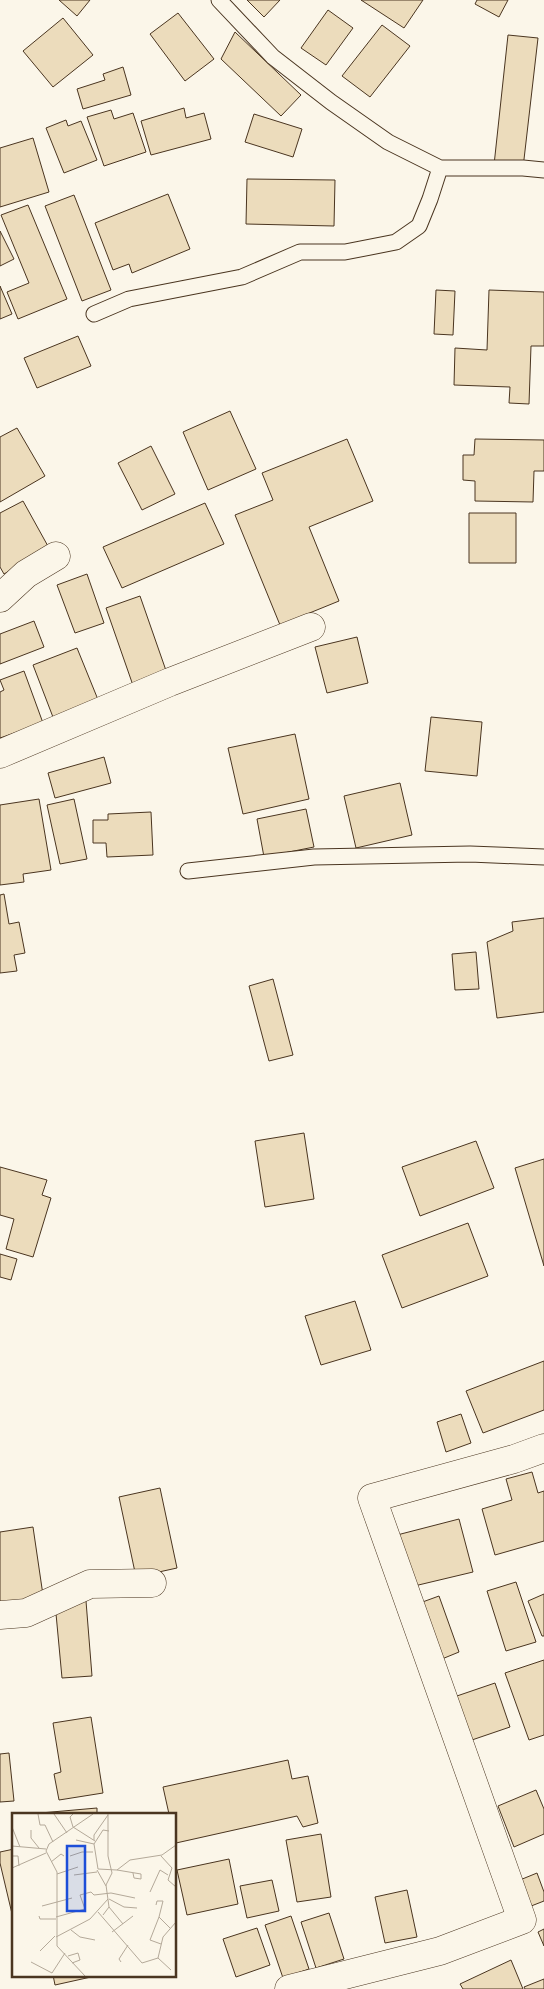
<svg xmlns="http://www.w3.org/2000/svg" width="544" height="1989" font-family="Georgia,serif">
	<rect width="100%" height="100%" fill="#fbf6e9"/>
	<path fill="#ecdcbc" stroke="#4a3520" d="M59,0H90L77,16Z
		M247,0H280L264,17Z
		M361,0H423L404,28Z
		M477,0H508L499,17L475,4Z
		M328,10L353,28L326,65L301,48Z
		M178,13L214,59L185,81L150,34Z
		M63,18L93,55L53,87L23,51Z
		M382,25L410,46L370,97L342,76Z
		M235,32L301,95L281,116L221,59Z
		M508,35L538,38L523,168L494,165Z
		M123,67L131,95L83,109L77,89L105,80L103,74Z
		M184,108L186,118L204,113L211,139L151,155L141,121Z
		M111,110L114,119L133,113L146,152L104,166L87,117Z
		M254,114L302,129L293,157L245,142Z
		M66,120L68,126L81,121L97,160L64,173L46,128Z
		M33,138L49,192L0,207V148Z
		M247,179L335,180L334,226L246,224Z
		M168,194L190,249L132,273L129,264L113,270L95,223Z
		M74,195L111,290L82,301L45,206Z
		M28,205L67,299L18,319L7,292L29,283L1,215Z
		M0,231L14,259L0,266Z
		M0,286L12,314L0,319Z
		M436,290L455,291L453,335L434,334Z
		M489,290L544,292V346H531L529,404L509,403L510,387L454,385L455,348L487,350Z
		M78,336L91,366L37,388L24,358Z
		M230,411L256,469L208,490L183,432Z
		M17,428L45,476L0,502V437Z
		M347,439L373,501L309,527L339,601L280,625L235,515L273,500L262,473Z
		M475,439L544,440V471H534L533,502L475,501V481L463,480V455H474Z
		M151,446L175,494L142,510L118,463Z
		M23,501L49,548L4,574L0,567V513Z
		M205,503L224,544L122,588L103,547Z
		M469,513H516V563H469Z
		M87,574L104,623L75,633L57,585Z
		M140,596L170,682L136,694L106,608Z
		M34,621L44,647L0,664V634Z
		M357,637L368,683L327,693L315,647Z
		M77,648L101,707L56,725L33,665Z
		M24,671L43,723L0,738V692L4,690L0,680Z
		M431,717L482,722L477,776L425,771Z
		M295,734L309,799L243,814L228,748Z
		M104,757L111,783L55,798L48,773Z
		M400,783L412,835L356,848L344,796Z
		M39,799L51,870L23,874L24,882L0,885V805Z
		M74,799L87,859L60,864L47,805Z
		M306,809L314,847L264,857L257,819Z
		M151,812L153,855L107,857L106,843H93V820H108V814Z
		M4,894L9,924L19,922L25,953L14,955L17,971L0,973V895Z
		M544,918V1012L497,1018L487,942L513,931L512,922Z
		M476,952L479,989L455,990L452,954Z
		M273,979L293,1055L269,1061L249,986Z
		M304,1133L314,1199L265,1207L255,1141Z
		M476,1141L494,1188L420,1216L402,1167Z
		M544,1159V1266L515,1168Z
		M0,1167L47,1180L42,1195L51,1198L33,1257L6,1249L14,1219L0,1215Z
		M468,1223L488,1276L402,1308L382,1255Z
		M0,1254L17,1259L11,1280L0,1277Z
		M355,1301L371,1350L321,1365L305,1316Z
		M544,1361V1410L483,1433L466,1391Z
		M461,1414L471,1443L446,1452L437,1422Z
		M532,1472L538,1493L544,1491V1541L495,1555L482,1509L512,1500L506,1479Z
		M160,1488L177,1568L136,1577L119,1497Z
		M459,1519L473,1572L410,1587L397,1535Z
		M33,1527L44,1602L0,1608V1532Z
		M516,1582L536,1642L506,1651L487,1591Z
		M544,1594V1636H542L528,1601Z
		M439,1596L459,1652L437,1661L417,1604Z
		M86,1601L92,1676L62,1678L55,1603Z
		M544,1660V1735L529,1740L505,1673Z
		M495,1683L510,1727L466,1742L451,1698Z
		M91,1717L103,1793L59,1800L54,1774L61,1772L53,1723Z
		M9,1753L14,1801L0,1802V1754Z
		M288,1760L292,1779L308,1776L318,1823L303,1827L297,1816L176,1843L175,1814H169L163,1787Z
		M536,1790L544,1809V1834L514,1847L498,1806Z
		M97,1808V1814H29Z
		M321,1834L331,1897L297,1902L286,1840Z
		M14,1849V1918H13L0,1863V1852Z
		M229,1859L238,1904L187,1915L177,1870Z
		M537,1873L544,1892V1901L526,1908L515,1882Z
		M272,1880L279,1911L247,1918L240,1886Z
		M407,1890L417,1937L385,1943L375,1897Z
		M329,1913L344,1959L316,1968L301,1922Z
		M291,1916L309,1969L283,1978L265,1925Z
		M257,1928L270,1965L236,1977L223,1939Z
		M544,1929V1946L538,1932Z
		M511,1960L523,1989H463L460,1984Z
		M53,1975H91V1977L55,1985Z
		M544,1979V1989H525L524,1987Z"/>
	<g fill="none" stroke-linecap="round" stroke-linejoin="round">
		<defs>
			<path id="service" d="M219,0L273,57L331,102L388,142L440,168
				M94,314L129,299L242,277L300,252H345L396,242L419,226L430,199L440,168H523L544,170
				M188,871L314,857L470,854L544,857"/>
			<path id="minor" d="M0,598L26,574L56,556
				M0,754L170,682L311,627
				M0,1615L26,1613L90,1584L152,1583
				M289,1989L440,1951L522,1920L372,1498L514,1459L544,1448"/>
		</defs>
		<use href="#service" stroke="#4a3520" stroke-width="17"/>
		<use href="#minor" stroke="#4a3520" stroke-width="29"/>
		<use href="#service" stroke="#fbf6e9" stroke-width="15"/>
		<use href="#minor" stroke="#fbf6e9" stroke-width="28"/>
	</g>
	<g transform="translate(12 1813)">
		<rect width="164" height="164" fill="#fbf6e9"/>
		<path fill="none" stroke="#b4a999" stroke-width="1" d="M26,1L28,12H33L41,29M42,1L55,20M61,1L58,4L61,14L83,28M0,14L8,34M19,17V25L27,35M97,18L91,17L82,31L86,56L105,57L118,47L150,42L164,32M64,27L82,31M82,27V22L96,2M0,33L34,36M0,43H6L7,53M58,43L70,39H81M149,43L160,55L156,67L164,74M39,49L49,41L52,43M0,55L34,40M85,57L94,73M105,57L129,61V66L122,65L121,60M45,61L66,54M62,62L85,59M138,79L148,57L156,62M97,86L112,94L125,95M144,92L145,88H151L147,104M30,93L60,85M97,94L111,111M86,99L130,150L146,145L159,157M91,102L97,94L94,72L100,60L96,43V1M27,103L28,106H44M44,104L73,96L68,82L79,79L82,82L99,80L123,85M59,117L68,124L83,127M100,119L121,103M44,124L78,106L96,86M149,131L138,127L147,104L158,115M28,138L43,123M56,143L66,140L68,147L60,150M146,145L151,124L164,109M19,149L40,160L53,140M109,149L107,146L116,132M73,163L45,133V59L34,38L37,31L81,1"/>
		<path fill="#1d4ed8" fill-opacity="0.15" stroke="#1d4ed8" stroke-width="2.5" d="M55,33H73V98H55Z"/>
		<rect width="164" height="164" fill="none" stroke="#4a3520" stroke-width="2.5"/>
	</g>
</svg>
